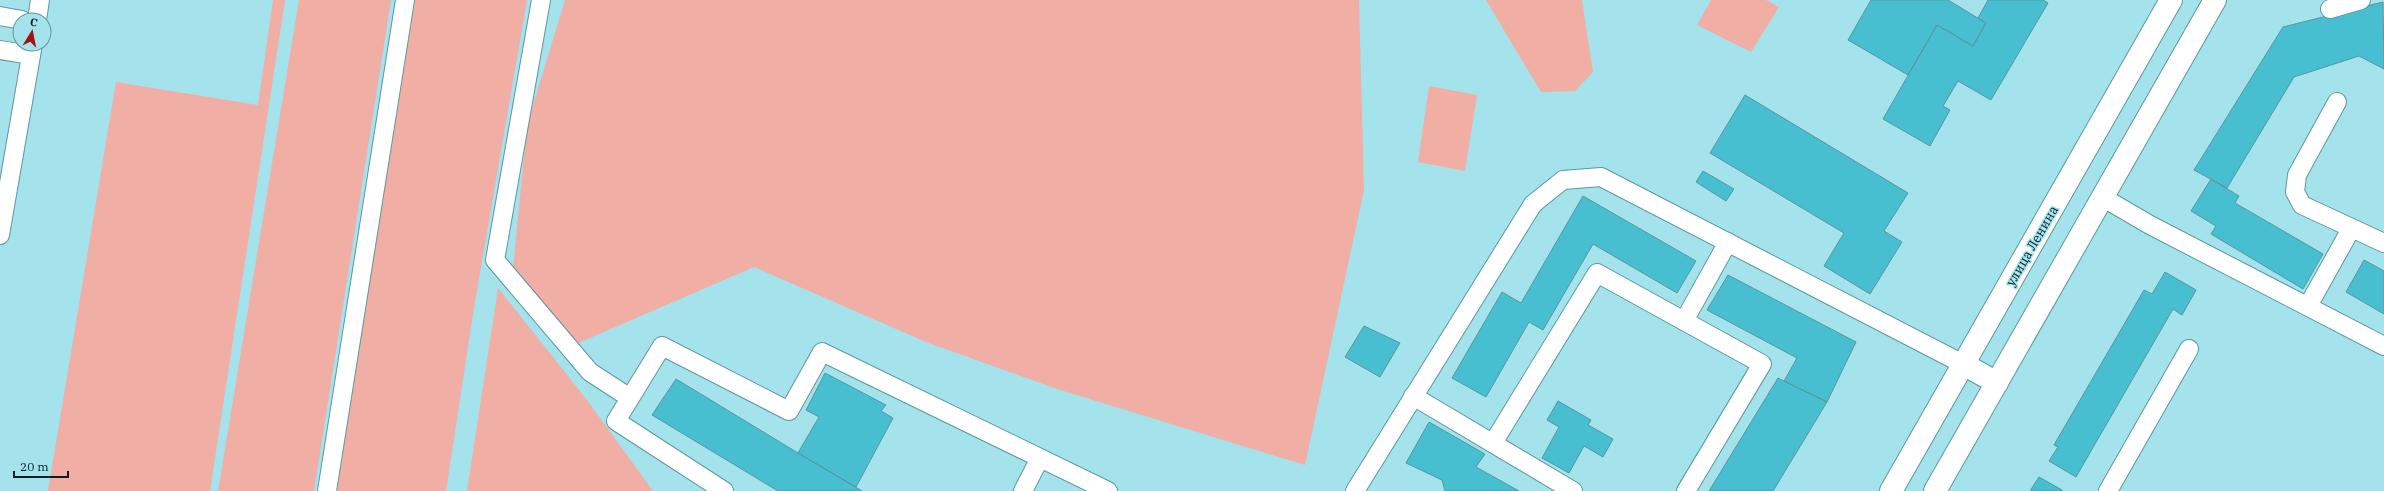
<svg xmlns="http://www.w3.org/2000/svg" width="2384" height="491" font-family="'IBM Plex Serif',serif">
	<rect width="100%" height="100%" fill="#a4e2ec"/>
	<path fill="#f1aea4" d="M273,0H285L210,491H48L116,82L258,105Z
		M299,0H391L314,491H218Z
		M413,0H527L473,314L446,491H334Z
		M565,0H1359L1364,190L1305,465L1057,389L926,342L754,267L576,344L513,269L527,125Z
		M1486,0H1582L1593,72L1575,91L1541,92Z
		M1711,0H1766L1779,7L1751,52L1697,25Z
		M1429,86L1477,95L1465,171L1418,162Z
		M498,288L587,400L653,491H467Z"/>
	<path fill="#47bfd0" stroke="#59969f" d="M1871,0H1948L1986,23L1973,46L1937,25L1908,75L1848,40Z
		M1988,0H2043L2048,3L1991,100L1958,81L1943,106L1950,110L1930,146L1883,119L1937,25L1973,46L1986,23L1978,18Z
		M2383,2L2384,69L2359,56L2294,77L2227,188L2194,170L2283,27Z
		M1745,95L1908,193L1884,231L1902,242L1870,294L1824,266L1844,233L1710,153Z
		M1703,171L1734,189L1726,201L1696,182Z
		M2211,179L2239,196L2235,203L2323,254L2303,289L2211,234L2216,226L2191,211Z
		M1583,196L1696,261L1677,293L1593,244L1543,330L1529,322L1486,397L1452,378L1502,292L1521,303Z
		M2364,260L2384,271V314L2346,292Z
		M2165,272L2196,290L2182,315L2173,309L2076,477L2049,461L2058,447L2054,445L2144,290L2152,294Z
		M1728,275L1856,342L1827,402L1784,381L1797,358L1707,310Z
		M1364,326L1400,343L1380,377L1345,357Z
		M825,373L886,405L881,411L893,418L856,487L798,453L819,417L806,410Z
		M1778,378L1827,402L1773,491H1709Z
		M676,379L798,453L862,491H778L652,415Z
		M1558,401L1591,420L1588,425L1613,439L1603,457L1584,446L1569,473L1542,458L1559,427L1547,420Z
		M1429,422L1485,454L1476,467L1519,491H1445L1442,480L1406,463Z
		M2039,477L2062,490V491H2030Z"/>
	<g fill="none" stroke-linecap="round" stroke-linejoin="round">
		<defs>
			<path id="minor" d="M541,0L495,260L590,372L630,398
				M2330,9L2361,0
				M0,16L22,20
				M37,20L40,0
				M0,50L31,55
				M2337,102L2297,175L2295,192L2302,205L2384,243
				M2102,197L2150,225L2384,346
				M0,235L33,44
				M2308,306L2351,229
				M1684,321L1728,242
				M1413,396L1573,491
				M1493,443L1597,273L1762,364L1686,491
				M327,491L405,0
				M724,491L616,421L662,346L789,411L822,352L1108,491
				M1023,491L1040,458
				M1355,491L1533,204L1563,180L1601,177L1965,365
				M2108,491L2189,349"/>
			<path id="major" d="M1965,365L1997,383
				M1891,491L2171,0
				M1935,491L2215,0"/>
		</defs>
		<use href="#minor" stroke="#5b98a1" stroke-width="20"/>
		<use href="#major" stroke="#5b98a1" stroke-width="24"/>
		<use href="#minor" stroke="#fff" stroke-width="18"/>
		<use href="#major" stroke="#fff" stroke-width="22"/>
	</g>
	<g text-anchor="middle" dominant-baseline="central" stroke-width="3" stroke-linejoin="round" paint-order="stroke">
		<g font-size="13" fill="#062024" stroke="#a4e2ec">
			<text transform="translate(2032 246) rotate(-60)">улица Ленина</text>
		</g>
	</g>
	<g transform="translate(32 32) rotate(10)"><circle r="19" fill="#a4e2ec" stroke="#65949c"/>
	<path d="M0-3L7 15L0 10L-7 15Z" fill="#a71211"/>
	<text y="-6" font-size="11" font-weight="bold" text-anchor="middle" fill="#062024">С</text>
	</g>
	<path d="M14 471v6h54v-6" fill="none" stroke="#062024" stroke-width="2"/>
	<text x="20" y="471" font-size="12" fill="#062024" stroke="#a4e2ec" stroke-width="3" paint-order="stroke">20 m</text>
</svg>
